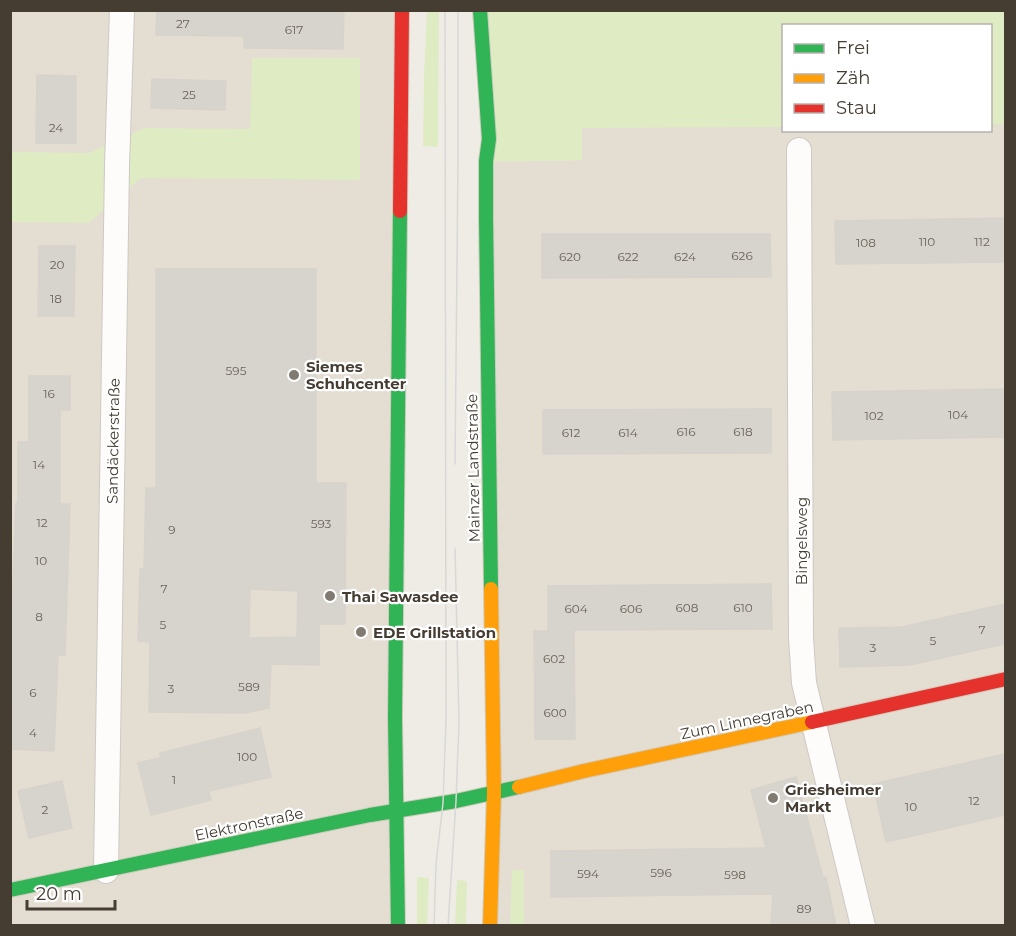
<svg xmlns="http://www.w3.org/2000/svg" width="1016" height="936" font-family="Montserrat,sans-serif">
	<rect width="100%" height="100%" fill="#efece6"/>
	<path fill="#e4ddd2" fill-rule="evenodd" d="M10,11H396L398,925H11Z
		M580,11H1005V925H490L486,162L582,160ZM784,26H990V130H784Z"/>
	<path fill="#deebc3" d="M427,11H439L438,147L423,146L424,78Z
		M480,11H1005V124L991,125L990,26H784L783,127L582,128V160L486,162Z
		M252,58H360V180L141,178L89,223L11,222V152L89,153L144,128L250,129Z
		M512,870H524V925H510Z
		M417,877L429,878L427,925H417Z
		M457,880L467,881L466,925H455Z"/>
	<path fill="#d7d3cd" stroke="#d7d3cc" stroke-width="1.5" fill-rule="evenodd" d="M157,10H344L343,49L244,48V36L156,35Z
		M37,75L76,76V143H36Z
		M152,79L226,81L225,110L151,108Z
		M1005,218V262L836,264L835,221Z
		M542,234H770L771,277L542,278Z
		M39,246H75L74,316H38Z
		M156,269H316V483H346L345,624H319V665L271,664L269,708L245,713L149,712L150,642L138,641L140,569H144L146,488H156ZM250,589L298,591L297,637L249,638Z
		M29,376H70V410H60V504H70L65,655H58L54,751L11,749L13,704H10V662L16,503H18V442H29Z
		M1005,389V437L833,440L832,392Z
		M771,409V453L543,454V410Z
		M771,584L772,629L574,630L575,739H535L534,631H548V586Z
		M1005,604V644L910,665L840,667L839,628L902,627Z
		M260,728L271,777L209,791L211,800L151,815L138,763L160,758V753Z
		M1005,754V815L886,842L873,784Z
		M796,777L823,878L826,877L836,926H771L773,894L551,897V851L766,848L751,790Z
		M62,781L72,828L29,838L18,791Z"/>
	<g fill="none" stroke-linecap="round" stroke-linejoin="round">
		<defs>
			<path id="street" d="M799,150L801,638L804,683L863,926
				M106,871L117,166L122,10"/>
			<path id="fast" d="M480,10L489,139L486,161V217L491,589
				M10,890L370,815L456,801L519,787
				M398,926L395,717L400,211"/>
			<path id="slow" d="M519,787L584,771L812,722
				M490,926L494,792L491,589"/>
			<path id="jam" d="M400,211L402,10
				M812,722L1006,679"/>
		</defs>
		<use href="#street" stroke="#cdc9c4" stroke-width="26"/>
		<use href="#fast" stroke="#d0cabd" stroke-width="16"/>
		<use href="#slow" stroke="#d0cabd" stroke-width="16"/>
		<use href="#jam" stroke="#d0cabd" stroke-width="16"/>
		<use href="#street" stroke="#fdfcfb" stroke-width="24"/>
		<use href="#fast" stroke="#30b455" stroke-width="14"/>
		<use href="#slow" stroke="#ff9f0a" stroke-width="14"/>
		<use href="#jam" stroke="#e5322d" stroke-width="14"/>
		<path stroke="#d8d8d7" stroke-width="1.5" d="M455,464L458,159V10
			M434,926L436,864L443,803L446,721L445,10
			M448,926L456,801L459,722L455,548"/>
	</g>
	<g fill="#807a71" stroke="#fff" stroke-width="2">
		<circle cx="294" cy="375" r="6"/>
		<circle cx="330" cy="596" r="6"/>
		<circle cx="361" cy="632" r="6"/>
		<circle cx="773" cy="798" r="6"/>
	</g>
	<g text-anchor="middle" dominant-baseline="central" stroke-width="4.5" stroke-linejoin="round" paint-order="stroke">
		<g font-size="12" fill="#6b635a">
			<text x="183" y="23">27</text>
			<text x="294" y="29">617</text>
			<text x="189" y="94">25</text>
			<text x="56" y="127">24</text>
			<text x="927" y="241">110</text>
			<text x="982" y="241">112</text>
			<text x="866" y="242">108</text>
			<text x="742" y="255">626</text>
			<text x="570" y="256">620</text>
			<text x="628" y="256">622</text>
			<text x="685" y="256">624</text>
			<text x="57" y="264">20</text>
			<text x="56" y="298">18</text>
			<text x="236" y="370">595</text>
			<text x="49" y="393">16</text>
			<text x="958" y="414">104</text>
			<text x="874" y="415">102</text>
			<text x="686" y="431">616</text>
			<text x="743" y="431">618</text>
			<text x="571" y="432">612</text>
			<text x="628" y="432">614</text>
			<text x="39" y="464">14</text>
			<text x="42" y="522">12</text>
			<text x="321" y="523">593</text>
			<text x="172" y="529">9</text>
			<text x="41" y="560">10</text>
			<text x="164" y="588">7</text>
			<text x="687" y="607">608</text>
			<text x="743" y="607">610</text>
			<text x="576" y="608">604</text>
			<text x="631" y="608">606</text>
			<text x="39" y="616">8</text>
			<text x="163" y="624">5</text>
			<text x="982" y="629">7</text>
			<text x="933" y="640">5</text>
			<text x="873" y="647">3</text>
			<text x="554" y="658">602</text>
			<text x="249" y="686">589</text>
			<text x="171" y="688">3</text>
			<text x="33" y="692">6</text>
			<text x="555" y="712">600</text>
			<text x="33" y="732">4</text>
			<text x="247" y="756">100</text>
			<text x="174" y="779">1</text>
			<text x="974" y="800">12</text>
			<text x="911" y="806">10</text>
			<text x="45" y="809">2</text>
			<text x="661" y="872">596</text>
			<text x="588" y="873">594</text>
			<text x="735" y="874">598</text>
			<text x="804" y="908">89</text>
		</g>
		<g font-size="15" font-weight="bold" fill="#453c32" stroke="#fff" text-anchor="start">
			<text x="306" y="366">Siemes<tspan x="306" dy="17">Schuhcenter</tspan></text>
			<text x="342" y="596">Thai Sawasdee</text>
			<text x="373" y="632">EDE Grillstation</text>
			<text x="785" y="789">Griesheimer<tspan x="785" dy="17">Markt</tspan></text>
		</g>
		<g font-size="15" fill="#453c32" stroke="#fff">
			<text transform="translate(113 441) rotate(-89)">Sandäckerstraße</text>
			<text transform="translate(473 468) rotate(-91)">Mainzer Landstraße</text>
			<text transform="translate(801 541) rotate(-90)">Bingelsweg</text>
			<text transform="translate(747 720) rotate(-12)">Zum Linnegraben</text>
			<text transform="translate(249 824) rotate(-12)">Elektronstraße</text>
		</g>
	</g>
	<rect width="1016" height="936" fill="none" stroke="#453c32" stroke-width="24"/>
	<rect x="782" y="24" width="210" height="108" fill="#ffffff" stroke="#b5b1ad" stroke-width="1.5"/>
	<rect x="794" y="44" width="30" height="9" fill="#30b455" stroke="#b5b1ad" stroke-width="1.5"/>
	<text x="836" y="54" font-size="18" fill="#453c32">Frei</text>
	<rect x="794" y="74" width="30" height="9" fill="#ff9f0a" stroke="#b5b1ad" stroke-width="1.5"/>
	<text x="836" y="84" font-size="18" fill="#453c32">Zäh</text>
	<rect x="794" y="104" width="30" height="9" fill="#e5322d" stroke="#b5b1ad" stroke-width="1.5"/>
	<text x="836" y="114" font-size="18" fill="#453c32">Stau</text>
	<path d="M27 900v9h88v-9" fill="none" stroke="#453c32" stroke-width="3"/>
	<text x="36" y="900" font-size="18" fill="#453c32" stroke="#ffffff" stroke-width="4.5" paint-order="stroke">20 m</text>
</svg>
